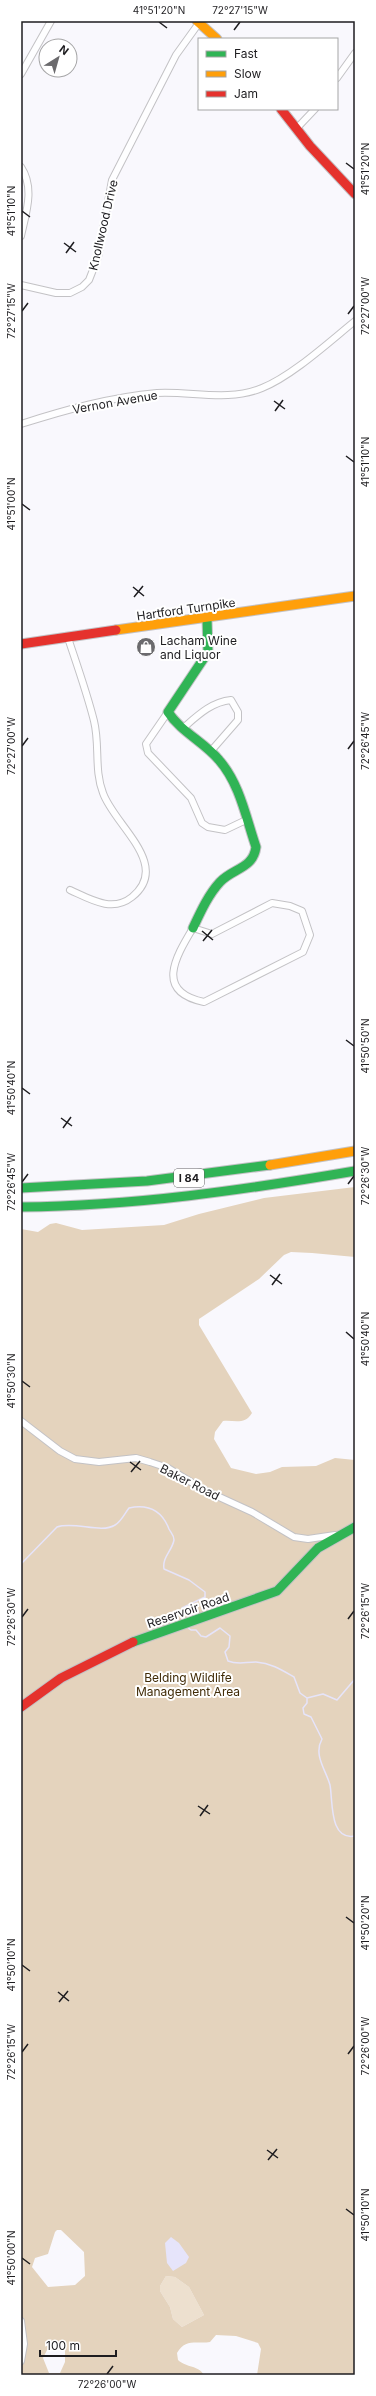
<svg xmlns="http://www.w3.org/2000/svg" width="376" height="2396" font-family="Inter,sans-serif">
	<rect width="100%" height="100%" fill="#f9f8fd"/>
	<path fill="#ede0cf" d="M166,2276L175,2277L189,2287L204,2315L182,2327L173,2319L170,2307L160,2291V2286Z"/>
	<path fill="#e4d3bd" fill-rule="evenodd" d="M355,1187V1257L312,1253L291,1252L284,1255L259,1279L199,1319V1325L252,1413C245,1425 235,1420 223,1421L215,1432L214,1439L231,1468L256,1474L270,1472L282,1467L316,1466L335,1458L355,1460V2375H257L261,2349L258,2343L236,2336L216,2335L210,2342C197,2344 185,2338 177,2353L178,2360C187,2368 198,2365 204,2375H21V1229L38,1232L50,1224L56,1223L82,1230L164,1225L199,1214L264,1198ZM57,2230H61L84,2252L85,2276L75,2285L48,2287L32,2267L35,2258L48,2254L55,2232ZM166,2276L175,2277L189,2287L204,2315L182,2327L173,2319L170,2307L160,2291V2286ZM60,2342L65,2346V2362L60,2373H49L43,2358L50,2344Z"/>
	<path fill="#e6e4fa" d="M171,2237L179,2243L189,2257L186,2263L173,2271L167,2263L165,2243Z"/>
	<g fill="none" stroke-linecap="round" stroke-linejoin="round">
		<path stroke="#e6e4fa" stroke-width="1.5" d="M21,1564L57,1527C75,1521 101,1534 115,1525C121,1522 125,1513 129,1508C148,1504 162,1511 169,1529C171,1533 174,1535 174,1540C172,1551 162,1557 164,1569L189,1580L205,1592V1597L182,1608V1619
			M184,1625L191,1630H196L201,1636L206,1637L220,1628L230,1636L229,1647L225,1652L228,1661C238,1665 245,1662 256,1662C271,1663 282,1670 294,1677L300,1693L307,1698
			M307,1698V1703L303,1708L304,1714L311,1717L322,1739C313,1755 326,1770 330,1785C333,1801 329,1841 355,1836
			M307,1698L323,1694L337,1700L355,1679"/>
		<defs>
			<path id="street" d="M21,74L51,21
				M337,78L355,53
				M297,128L315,109
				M21,167C35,188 26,213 21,236
				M21,285L56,293H70L82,287L89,280L98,257L112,180L176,55L199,23
				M21,424C65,410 111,397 157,393C192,391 228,402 262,388C292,376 329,342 355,321
				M68,638C77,665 87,693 94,721C100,745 94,770 103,793C114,825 172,865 132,897C112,913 90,899 70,890
				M168,712L146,744L148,753L191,798L202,823L208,827L225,830L246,820
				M182,729C197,716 211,702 231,700L238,712V720L211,751
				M272,903L290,906L302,911L310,935L303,952L204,1002C155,992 175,958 193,928L212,934Z
				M21,1421L60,1451L75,1459L99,1462L136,1458L150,1462L168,1468L204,1490L252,1512L294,1537L308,1539L335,1535
				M21,2321L24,2344L21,2361"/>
			<path id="fast" d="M193,928C200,913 208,895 220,882C233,868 253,869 256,847C246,818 240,784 219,760C204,742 181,732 168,712L208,652L207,619
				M21,1188L147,1181L270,1165
				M21,1207C134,1206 244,1190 355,1171
				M133,1642L277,1591L318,1548L355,1527"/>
			<path id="slow" d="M197,21L217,39
				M116,630L355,596
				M270,1165L355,1151"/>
			<path id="jam" d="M281,109L310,146L355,194
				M21,644L116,630
				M21,1707L61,1678L133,1642"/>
		</defs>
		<use href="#street" stroke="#c3c2c5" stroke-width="8"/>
		<use href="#fast" stroke="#c3c2c5" stroke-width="11"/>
		<use href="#slow" stroke="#c3c2c5" stroke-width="11"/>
		<use href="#jam" stroke="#c3c2c5" stroke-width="11"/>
		<use href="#street" stroke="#fefeff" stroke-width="6"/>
		<use href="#fast" stroke="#30b455" stroke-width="9"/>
		<use href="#slow" stroke="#ff9f0a" stroke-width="9"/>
		<use href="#jam" stroke="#e5322d" stroke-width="9"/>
	</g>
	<path fill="none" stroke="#1e1d20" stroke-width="1.5" d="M159,22L167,28M234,30L240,22M346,163L354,169M22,211L30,217M64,243L76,252M66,253L74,242M22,311L28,303M348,314L354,306M274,401L285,409M275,411L283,400M346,456L354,462M22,504L30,510M133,587L144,596M134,597L143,586M22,746L28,738M348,749L354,741M202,931L213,940M203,941L212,930M346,1040L354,1046M22,1088L30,1094M61,1118L72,1126M63,1128L71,1117M22,1182L28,1174M348,1184L354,1176M270,1275L282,1284M272,1285L280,1274M346,1332L354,1339M22,1381L30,1387M130,1462L141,1470M131,1472L140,1461M22,1617L28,1609M348,1619L354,1611M198,1806L210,1814M200,1816L208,1805M346,1917L354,1923M22,1965L30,1971M58,1992L69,2001M59,2002L68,1991M22,2052L28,2044M348,2054L354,2046M267,2150L278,2158M268,2160L277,2149M346,2209L354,2215M22,2258L30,2264M107,2374L113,2366"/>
	<defs>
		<symbol id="shop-disc" viewBox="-11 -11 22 22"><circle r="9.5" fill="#6b6a6d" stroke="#fff"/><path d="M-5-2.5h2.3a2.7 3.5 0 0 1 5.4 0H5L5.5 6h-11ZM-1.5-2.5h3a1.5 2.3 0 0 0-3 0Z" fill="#fff"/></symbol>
	</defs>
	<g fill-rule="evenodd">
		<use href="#shop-disc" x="135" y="636" width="22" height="22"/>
	</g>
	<g text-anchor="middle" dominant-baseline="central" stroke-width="4" stroke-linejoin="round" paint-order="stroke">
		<rect fill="#fff" stroke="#626163" stroke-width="1" x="174" y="1169" width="30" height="18" rx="3"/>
		<g font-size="11" font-weight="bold" fill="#1e1d20">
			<text x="189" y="1178">I 84</text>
		</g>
		<g font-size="12" fill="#1e1d20" stroke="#fff">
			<text transform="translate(103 225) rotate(-77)">Knollwood Drive</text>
			<text transform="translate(115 402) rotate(-10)">Vernon Avenue</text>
			<text transform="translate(186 609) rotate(-8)">Hartford Turnpike</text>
			<text transform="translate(190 1482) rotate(27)">Baker Road</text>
			<text transform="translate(188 1610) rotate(-19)">Reservoir Road</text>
		</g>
		<g font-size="12" fill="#1e1d20" stroke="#fff" text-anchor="start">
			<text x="160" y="640">Lacham Wine<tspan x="160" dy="14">and Liquor</tspan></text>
		</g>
		<g font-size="12" fill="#402b07" stroke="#fff">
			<text x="188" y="1677">Belding Wildlife<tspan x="188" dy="14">Management Area</tspan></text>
		</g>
	</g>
	<rect width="376" height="2396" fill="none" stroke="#ffffff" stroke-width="44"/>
	<rect x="198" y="38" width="140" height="72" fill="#ffffff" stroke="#a5a5a6"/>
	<rect x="206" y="51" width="20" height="6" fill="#30b455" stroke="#a5a5a6"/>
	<text x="234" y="58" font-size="12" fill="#1e1d20">Fast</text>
	<rect x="206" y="71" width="20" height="6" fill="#ff9f0a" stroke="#a5a5a6"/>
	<text x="234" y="78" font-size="12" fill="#1e1d20">Slow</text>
	<rect x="206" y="91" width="20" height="6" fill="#e5322d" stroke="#a5a5a6"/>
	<text x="234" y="98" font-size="12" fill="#1e1d20">Jam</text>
	<g transform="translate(58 58) rotate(37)"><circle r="19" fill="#ffffff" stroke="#a5a5a6"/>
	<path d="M0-3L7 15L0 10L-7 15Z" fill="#6b6a6d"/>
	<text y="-6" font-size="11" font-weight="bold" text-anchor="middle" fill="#1e1d20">N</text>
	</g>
	<path d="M40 2350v6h76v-6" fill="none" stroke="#1e1d20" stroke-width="2"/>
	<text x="46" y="2350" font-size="12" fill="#1e1d20" stroke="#ffffff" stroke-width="3" paint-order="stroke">100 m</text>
	<rect x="22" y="22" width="332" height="2352" fill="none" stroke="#1e1d20" stroke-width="1.5"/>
	<g font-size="10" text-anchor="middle" fill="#1e1d20">
		<text x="159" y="14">41°51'20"N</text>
		<text x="240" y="14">72°27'15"W</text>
		<text transform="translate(365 169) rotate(-90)" y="4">41°51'20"N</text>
		<text transform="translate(11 211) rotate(-90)" y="4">41°51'10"N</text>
		<text transform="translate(365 306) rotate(-90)" y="4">72°27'00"W</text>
		<text transform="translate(11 311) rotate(-90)" y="4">72°27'15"W</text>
		<text transform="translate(365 462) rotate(-90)" y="4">41°51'10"N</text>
		<text transform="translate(11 504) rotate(-90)" y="4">41°51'00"N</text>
		<text transform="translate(365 741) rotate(-90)" y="4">72°26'45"W</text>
		<text transform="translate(11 746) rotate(-90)" y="4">72°27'00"W</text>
		<text transform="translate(365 1046) rotate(-90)" y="4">41°50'50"N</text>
		<text transform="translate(11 1088) rotate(-90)" y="4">41°50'40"N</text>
		<text transform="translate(365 1176) rotate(-90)" y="4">72°26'30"W</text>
		<text transform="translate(11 1182) rotate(-90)" y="4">72°26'45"W</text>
		<text transform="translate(365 1339) rotate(-90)" y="4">41°50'40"N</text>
		<text transform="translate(11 1381) rotate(-90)" y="4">41°50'30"N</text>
		<text transform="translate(365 1611) rotate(-90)" y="4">72°26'15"W</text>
		<text transform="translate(11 1617) rotate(-90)" y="4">72°26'30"W</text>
		<text transform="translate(365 1923) rotate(-90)" y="4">41°50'20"N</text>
		<text transform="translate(11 1965) rotate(-90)" y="4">41°50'10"N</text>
		<text transform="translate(365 2046) rotate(-90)" y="4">72°26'00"W</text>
		<text transform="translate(11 2052) rotate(-90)" y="4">72°26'15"W</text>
		<text transform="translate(365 2215) rotate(-90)" y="4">41°50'10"N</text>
		<text transform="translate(11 2258) rotate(-90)" y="4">41°50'00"N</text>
		<text x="107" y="2388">72°26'00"W</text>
	</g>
</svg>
